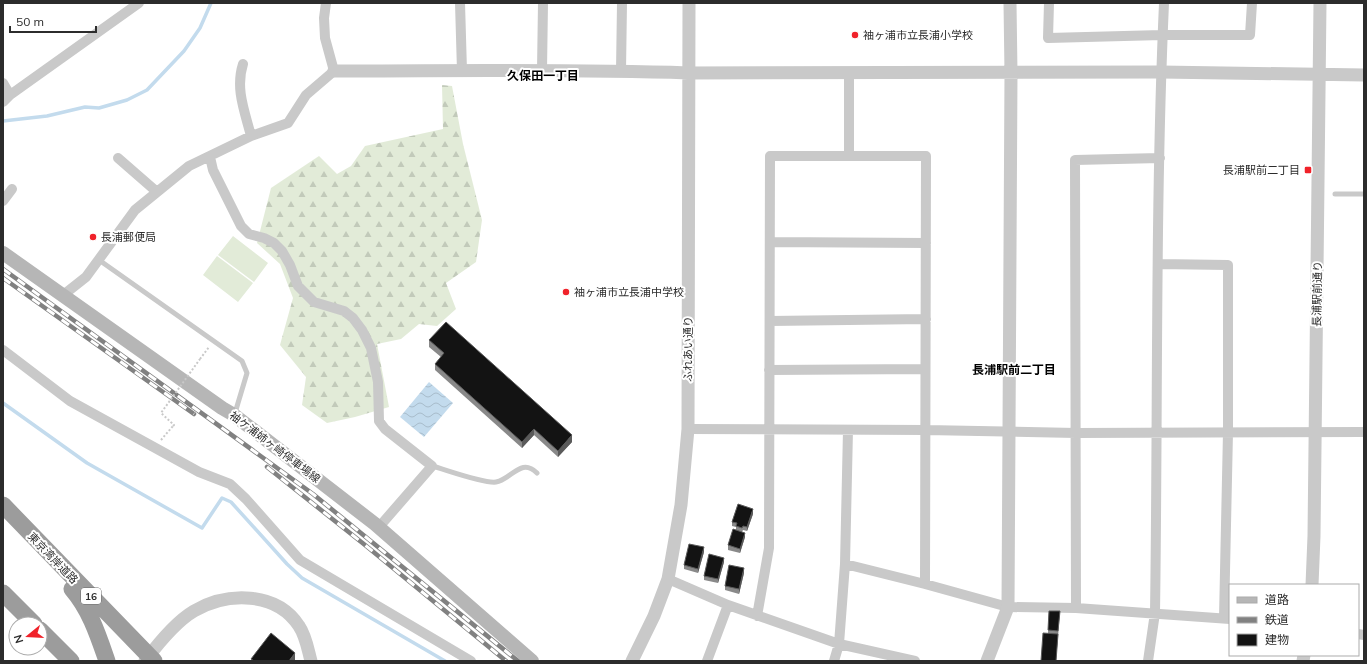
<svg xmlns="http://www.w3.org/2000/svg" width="1367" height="664" font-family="Mulish,'Noto Sans JP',sans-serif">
	<defs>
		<pattern id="forest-firs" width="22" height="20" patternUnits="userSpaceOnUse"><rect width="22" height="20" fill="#e2ebd8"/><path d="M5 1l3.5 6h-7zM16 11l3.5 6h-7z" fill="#c2caba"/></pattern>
		<pattern id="water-waves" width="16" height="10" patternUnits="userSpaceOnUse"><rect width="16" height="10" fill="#c3dbed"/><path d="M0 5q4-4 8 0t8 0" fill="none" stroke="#a8bccb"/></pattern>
	</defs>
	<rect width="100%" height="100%" fill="#fff"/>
	<path fill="url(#forest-firs)" d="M442,85L452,86L463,144L482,220L476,262L446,283L456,309L437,326L419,324L401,339L377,344L389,407L355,417L327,423L302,405L306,377L280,345L293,298L280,264L257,243L271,188L319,156L337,174L351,166L365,146L443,129Z"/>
	<path fill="#e2ebd8" d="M233,236L268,263L254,282L218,255Z
		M217,256L253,283L238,302L203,275Z"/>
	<path fill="url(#water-waves)" d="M429,382L453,403L424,437L400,417Z"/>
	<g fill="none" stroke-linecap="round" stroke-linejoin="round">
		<path stroke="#c3dbed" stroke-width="3.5" d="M3,121L47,116L85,107L99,108L127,100L147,90L184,51L200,28L211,3
			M3,403L87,463L202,528L222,498L231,502L287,564L302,578L445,661"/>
		<path stroke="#c9c9c9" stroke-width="2" stroke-dasharray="2 2" stroke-linecap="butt" d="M200,359L209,347
			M161,440L173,426"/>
		<path stroke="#c9c9c9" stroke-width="5" d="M1335,194H1364
			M99,260L242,361L247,373L235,413
			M432,466C444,469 484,484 496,482C512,479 521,457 537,473"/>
		<path stroke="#c9c9c9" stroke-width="10" d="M460,3L462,71
			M1049,3L1048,38L1162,35H1250L1252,3
			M243,64C235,89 245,112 251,136
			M542,70L543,3
			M621,71L622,3
			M849,73V156
			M3,83L10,95
			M3,102L10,95L139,3
			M210,157L213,170L241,226L249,234L264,238L274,243L282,251L290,265L298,286L314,302L344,311L353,318L362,330L371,348L378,382L379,421L385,429L432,466L379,527
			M118,158L157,192
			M3,201L12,189
			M770,242L926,243
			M1158,264L1228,265V432L1224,618
			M62,296L86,277L135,210L189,166L251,136L288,123L306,95L334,71L325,38L324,18L326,3
			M770,321L926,319
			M3,350L70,401L199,472L230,484L246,499L300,560L471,661
			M769,370L925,369
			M688,429L926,430L1076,433L1364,432
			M845,564L925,584L1008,607L1076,608L1230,619
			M668,579L728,605L839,644L915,661
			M1076,608L1075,160L1160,158
			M757,616L769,548L770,156H926L925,584
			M1358,634L1364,635
			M707,661L728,605
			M834,661L839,644L845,564L848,430
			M1148,661L1155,613C1158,410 1155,206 1164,3"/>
		<path stroke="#c9c9c9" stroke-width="13" d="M334,71C452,71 570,69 688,73L1161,72L1364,75
			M1312,585L1314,536L1320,3
			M145,661C157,645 177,621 194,611C227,592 276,591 299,626C306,636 308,650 311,661
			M632,661L654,616L668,579L681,505L688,429L689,3
			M987,661L1008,607L1011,73L1010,3
			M1303,661L1304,655"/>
		<path stroke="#b6b6b6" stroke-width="14" d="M3,253L222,408L234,415L375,524L532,661"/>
		<path stroke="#9c9c9c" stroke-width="17" d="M3,505L154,661
			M72,589C90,610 98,635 107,661
			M3,593L34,624
			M40,630L71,661"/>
		<defs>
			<path id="rail" d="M3,269L313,494L518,661
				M3,278L194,414
				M267,467L365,545L506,661"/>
		</defs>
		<use href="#rail" stroke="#818181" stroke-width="4.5"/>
		<use href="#rail" stroke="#fff" stroke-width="3" stroke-dasharray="9" stroke-linecap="butt"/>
		<path stroke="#c9c9c9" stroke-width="2" stroke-dasharray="2 2" stroke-linecap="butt" d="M173,426L174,425L161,413L200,359"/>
	</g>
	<path fill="#898989" d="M429,340L572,442L558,457L534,435L522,448L435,370V364L441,357L429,347Z
		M753,514L747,531L743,530L742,532L745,537L740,553L728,550V545L736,529V527L732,526V522Z
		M704,552L698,573L684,569V565Z
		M724,562L718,583L704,580V576Z
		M744,573L739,594L725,590V586Z
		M1049,611H1060L1058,638L1056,661H1041L1048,633Z"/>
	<path fill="#5a5a5a" d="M534,429V435L522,448V442Z
		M572,435V442L558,457V451Z
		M753,509V514L747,531V527Z
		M745,533V537L740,553V549Z
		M704,547V552L698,573V569Z
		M724,558V562L718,583V579Z
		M744,568V573L739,594V589Z
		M295,653V660L294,661H289Z"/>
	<path fill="#131313" stroke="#5a5a5a" d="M446,322L572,435L558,451L534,429L522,442L435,364L444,353L429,340Z
		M738,504L753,509L747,527L743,526L742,528L736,526L737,523L732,522Z
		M733,529L745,533L740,549L728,545Z
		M689,544L704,547L698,569L684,565Z
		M709,554L724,558L718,579L704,576Z
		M729,565L744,568L739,589L725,586Z
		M1049,611H1060L1058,631L1048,630Z
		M271,633L295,653L289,661H254L251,659Z
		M1043,633L1058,634L1056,661H1041Z"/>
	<g fill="#f0222a" stroke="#fff" stroke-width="1.5">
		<circle cx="855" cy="35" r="4"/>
		<rect x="1304" y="166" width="8" height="8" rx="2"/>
		<circle cx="93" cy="237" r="4"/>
		<circle cx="566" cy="292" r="4"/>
	</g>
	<g text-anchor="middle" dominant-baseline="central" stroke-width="4" stroke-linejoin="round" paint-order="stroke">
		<rect fill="#fff" stroke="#6b6b6b" stroke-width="1" x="81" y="588" width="20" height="16" rx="3"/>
		<g font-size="10" font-weight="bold" fill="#2c2c2c">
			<text x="91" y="596">16</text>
		</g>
		<g font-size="11" fill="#2c2c2c" stroke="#fff" text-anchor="start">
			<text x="863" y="35">袖ヶ浦市立長浦小学校</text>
			<text x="1300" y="170" text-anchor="end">長浦駅前二丁目</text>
			<text x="101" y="237">長浦郵便局</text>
			<text x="574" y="292">袖ヶ浦市立長浦中学校</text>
		</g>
		<g font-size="11" fill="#2c2c2c" stroke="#fff">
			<text transform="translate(1317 294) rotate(-89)">長浦駅前通り</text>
			<text transform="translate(688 349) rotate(-90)">ふれあい通り</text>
			<text transform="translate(275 447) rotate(37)">袖ケ浦姉ヶ崎停車場線</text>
			<text transform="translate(53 558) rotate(46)">東京湾岸道路</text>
		</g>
		<g font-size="12" font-weight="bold" fill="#000" stroke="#fff">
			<text x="543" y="75">久保田一丁目</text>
			<text x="1014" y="369">長浦駅前二丁目</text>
		</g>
	</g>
	<rect width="1367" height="664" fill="none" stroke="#2c2c2c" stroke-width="8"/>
	<rect x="1229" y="584" width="130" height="72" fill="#ffffff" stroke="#ababab"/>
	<rect x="1237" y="597" width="20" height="6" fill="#b6b6b6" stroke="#ababab"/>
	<text x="1265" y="604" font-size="12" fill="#2c2c2c">道路</text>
	<rect x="1237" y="617" width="20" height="6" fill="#818181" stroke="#ababab"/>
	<text x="1265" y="624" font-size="12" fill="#2c2c2c">鉄道</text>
	<rect x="1237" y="634" width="20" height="12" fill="#131313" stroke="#ababab"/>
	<text x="1265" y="644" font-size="12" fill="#2c2c2c">建物</text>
	<g transform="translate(28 636) rotate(252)"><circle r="19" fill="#ffffff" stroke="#ababab"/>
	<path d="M0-3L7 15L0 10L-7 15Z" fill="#f0222a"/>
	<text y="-6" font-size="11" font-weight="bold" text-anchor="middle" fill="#2c2c2c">N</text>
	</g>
	<path d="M10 26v6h86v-6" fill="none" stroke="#2c2c2c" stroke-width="2"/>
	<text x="16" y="26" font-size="12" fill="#2c2c2c" stroke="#ffffff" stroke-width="3" paint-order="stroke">50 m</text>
</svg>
